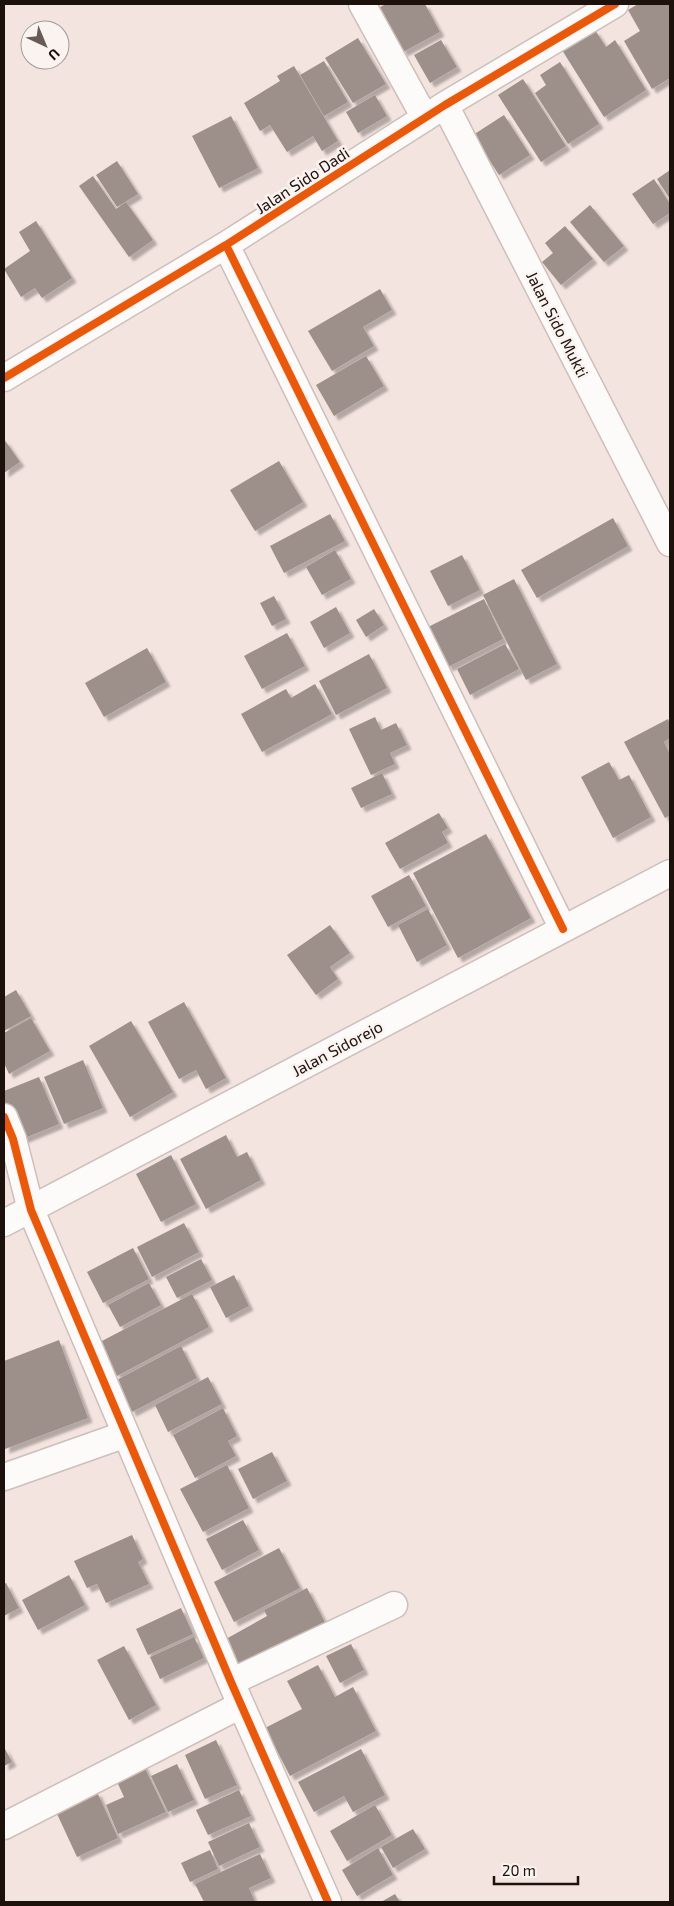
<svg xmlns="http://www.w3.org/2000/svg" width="674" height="1906" font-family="'Exo 2',sans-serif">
	<defs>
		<filter id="shadow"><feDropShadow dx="4.5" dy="4.5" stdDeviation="1" flood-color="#0004"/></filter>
	</defs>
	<rect width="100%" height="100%" fill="#f4e4df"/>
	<path fill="#9d8f8a" filter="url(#shadow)" d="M386,4H425L440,32L403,52L380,7Z
		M638,4H669L670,6V78L652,89L624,41L640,31L628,10Z
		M595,30L606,47L615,40L646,90L604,117L562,50Z
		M358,38L386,84L353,103L325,58Z
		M441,40L457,67L430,83L414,55Z
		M324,61L348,102L324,116L300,75Z
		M560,62L599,124L568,144L535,93L546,85L540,75Z
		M294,66L338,141L322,151L313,136L287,152L270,125L260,131L244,103L280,81L277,76Z
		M523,79L566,146L541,162L498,95Z
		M375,95L387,116L358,133L346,112Z
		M504,115L530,155L499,175L473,135Z
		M231,116L258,168L219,188L192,136Z
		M117,161L138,194L117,207L96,175Z
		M670,170V199L657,179Z
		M93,176L116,209L126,202L153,240L129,257L79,186Z
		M654,179L670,204V213L653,224L632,194Z
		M590,205L624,246L604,262L570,222Z
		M36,221L72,278L42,298L35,288L21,297L4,269L30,251L19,232Z
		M565,226L593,259L561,285L542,262L553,253L545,243Z
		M380,289L392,310L363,327L374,346L332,371L308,331Z
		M366,356L384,386L334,416L316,385Z
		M4,439L20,462L4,473Z
		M279,461L303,502L255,531L230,490Z
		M330,514L345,541L284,573L270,546Z
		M613,518L628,546L537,598L521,570Z
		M335,550L351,579L322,595L306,567Z
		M462,555L480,590L448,606L430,571Z
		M514,579L557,664L526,680L483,595Z
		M274,596L286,619L272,626L260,603Z
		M484,599L503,639L448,667L428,627Z
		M336,607L350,633L324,648L310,622Z
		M374,609L384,625L366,637L356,620Z
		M287,633L305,666L262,689L244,656Z
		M505,644L519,669L470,695L457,669Z
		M147,648L166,682L104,717L85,683Z
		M369,654L387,688L336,715L319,681Z
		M315,684L332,714L262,752L241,714L286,689L291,698Z
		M375,717L381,730L396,723L407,745L390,753L395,764L371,775L349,729Z
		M668,719L670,724V738L664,742L670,754V815L665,818L624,742Z
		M609,762L619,780L629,775L651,817L613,838L581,777Z
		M382,773L392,794L361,808L351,788Z
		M439,813L448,828L442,832L448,843L400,869L385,843Z
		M486,834L531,918L458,958L413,873Z
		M409,875L426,906L388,927L371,896Z
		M428,909L447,945L417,962L398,925Z
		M330,925L350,953L330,967L338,979L316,995L287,955Z
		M16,990L31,1016L4,1031V997Z
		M184,1002L226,1078L206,1089L196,1070L179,1079L148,1022Z
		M31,1018L50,1051L9,1074L4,1063V1033Z
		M131,1021L173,1092L130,1117L89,1046Z
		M83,1060L103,1108L64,1124L44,1077Z
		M39,1077L59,1124L20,1140L4,1101V1091Z
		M226,1135L237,1157L247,1152L261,1180L206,1209L180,1159Z
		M171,1155L196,1204L161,1222L136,1174Z
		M184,1223L199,1252L152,1277L137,1247Z
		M133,1248L149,1279L103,1303L87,1272Z
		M201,1259L212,1280L177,1298L166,1277Z
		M234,1275L249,1306L226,1318L210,1287Z
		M149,1283L161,1305L120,1327L108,1305Z
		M192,1294L209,1327L117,1376L100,1342Z
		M59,1340L88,1418L5,1449L4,1361Z
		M181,1346L197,1378L132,1412L115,1381Z
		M208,1377L222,1404L168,1432L155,1405Z
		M223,1408L237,1436L228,1441L236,1456L195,1478L173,1435Z
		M272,1452L287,1481L253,1499L238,1469Z
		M227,1465L249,1508L203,1532L180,1489Z
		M243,1520L259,1550L222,1570L206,1539Z
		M132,1535L143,1559L138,1562L149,1584L106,1603L97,1584L87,1588L74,1561Z
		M279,1548L300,1588L234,1622L214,1582Z
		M69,1575L85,1605L38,1630L22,1600Z
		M6,1583L19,1608L4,1616V1584Z
		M307,1588L329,1630L244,1674L226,1639L267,1616L264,1610Z
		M181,1608L193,1634L148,1655L136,1629Z
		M194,1637L204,1658L160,1679L150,1657Z
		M351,1644L364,1670L340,1683L326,1656Z
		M124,1646L156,1705L129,1720L97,1660Z
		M318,1665L335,1697L353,1687L376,1731L290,1776L265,1728L302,1709L287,1681Z
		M216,1740L237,1785L205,1799L185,1755Z
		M4,1747L12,1762L4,1766Z
		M361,1749L385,1795L353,1812L344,1796L314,1812L298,1782Z
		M142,1762L166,1812L118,1834L106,1805L124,1797L114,1775Z
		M177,1764L194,1800L168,1812L151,1776Z
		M239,1790L251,1816L208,1835L196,1810Z
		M97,1792L118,1838L77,1857L52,1803Z
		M375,1805L392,1835L347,1861L330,1831Z
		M249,1823L260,1847L219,1866L208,1842Z
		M413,1829L425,1849L393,1868L381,1847Z
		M378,1848L393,1875L357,1896L342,1870Z
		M210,1850L218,1869L190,1882L181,1863Z
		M260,1854L271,1878L249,1888L255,1902H204L195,1884Z
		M395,1894L400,1902H381Z"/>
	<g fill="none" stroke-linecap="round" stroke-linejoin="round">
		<defs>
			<path id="street" d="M362,4L425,118
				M445,105L670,543
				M226,245L563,929
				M4,378L226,245L445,105L615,4
				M4,1117L13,1139L31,1210L231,1682L328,1902
				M4,1223L670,873
				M4,1477L126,1434
				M231,1682L394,1605
				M4,1826L241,1705"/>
		</defs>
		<use href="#street" stroke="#cdbfbb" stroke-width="29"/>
		<use href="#street" stroke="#fdfbfa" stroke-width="26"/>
		<defs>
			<path id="cycleway" d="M226,245L563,929
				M4,378L226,245L445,105L615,4
				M4,1117L13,1139L31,1210L231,1682L328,1902"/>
		</defs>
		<use href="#cycleway" stroke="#faf3f0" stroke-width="11"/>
		<use href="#cycleway" stroke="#e8590c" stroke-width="8"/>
	</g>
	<g text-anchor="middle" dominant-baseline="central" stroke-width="5" stroke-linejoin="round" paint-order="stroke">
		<g font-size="16" fill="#1d110c" stroke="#faf3f0">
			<text transform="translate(302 180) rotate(-33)">Jalan Sido Dadi</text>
			<text transform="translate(558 324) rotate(63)">Jalan Sido Mukti</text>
			<text transform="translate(337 1048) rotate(-28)">Jalan Sidorejo</text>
		</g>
	</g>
	<rect width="674" height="1906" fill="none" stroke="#1d110c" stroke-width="10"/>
	<g transform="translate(45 45) rotate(136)"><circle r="24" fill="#faf3f0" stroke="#a29995"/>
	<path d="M0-4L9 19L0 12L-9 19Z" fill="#685b56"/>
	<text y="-8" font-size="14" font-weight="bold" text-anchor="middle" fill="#1d110c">U</text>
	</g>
	<path d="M494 1876v8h84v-8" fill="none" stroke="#1d110c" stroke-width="2.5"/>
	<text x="502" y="1876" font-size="15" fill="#1d110c" stroke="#faf3f0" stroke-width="4" paint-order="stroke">20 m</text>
</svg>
